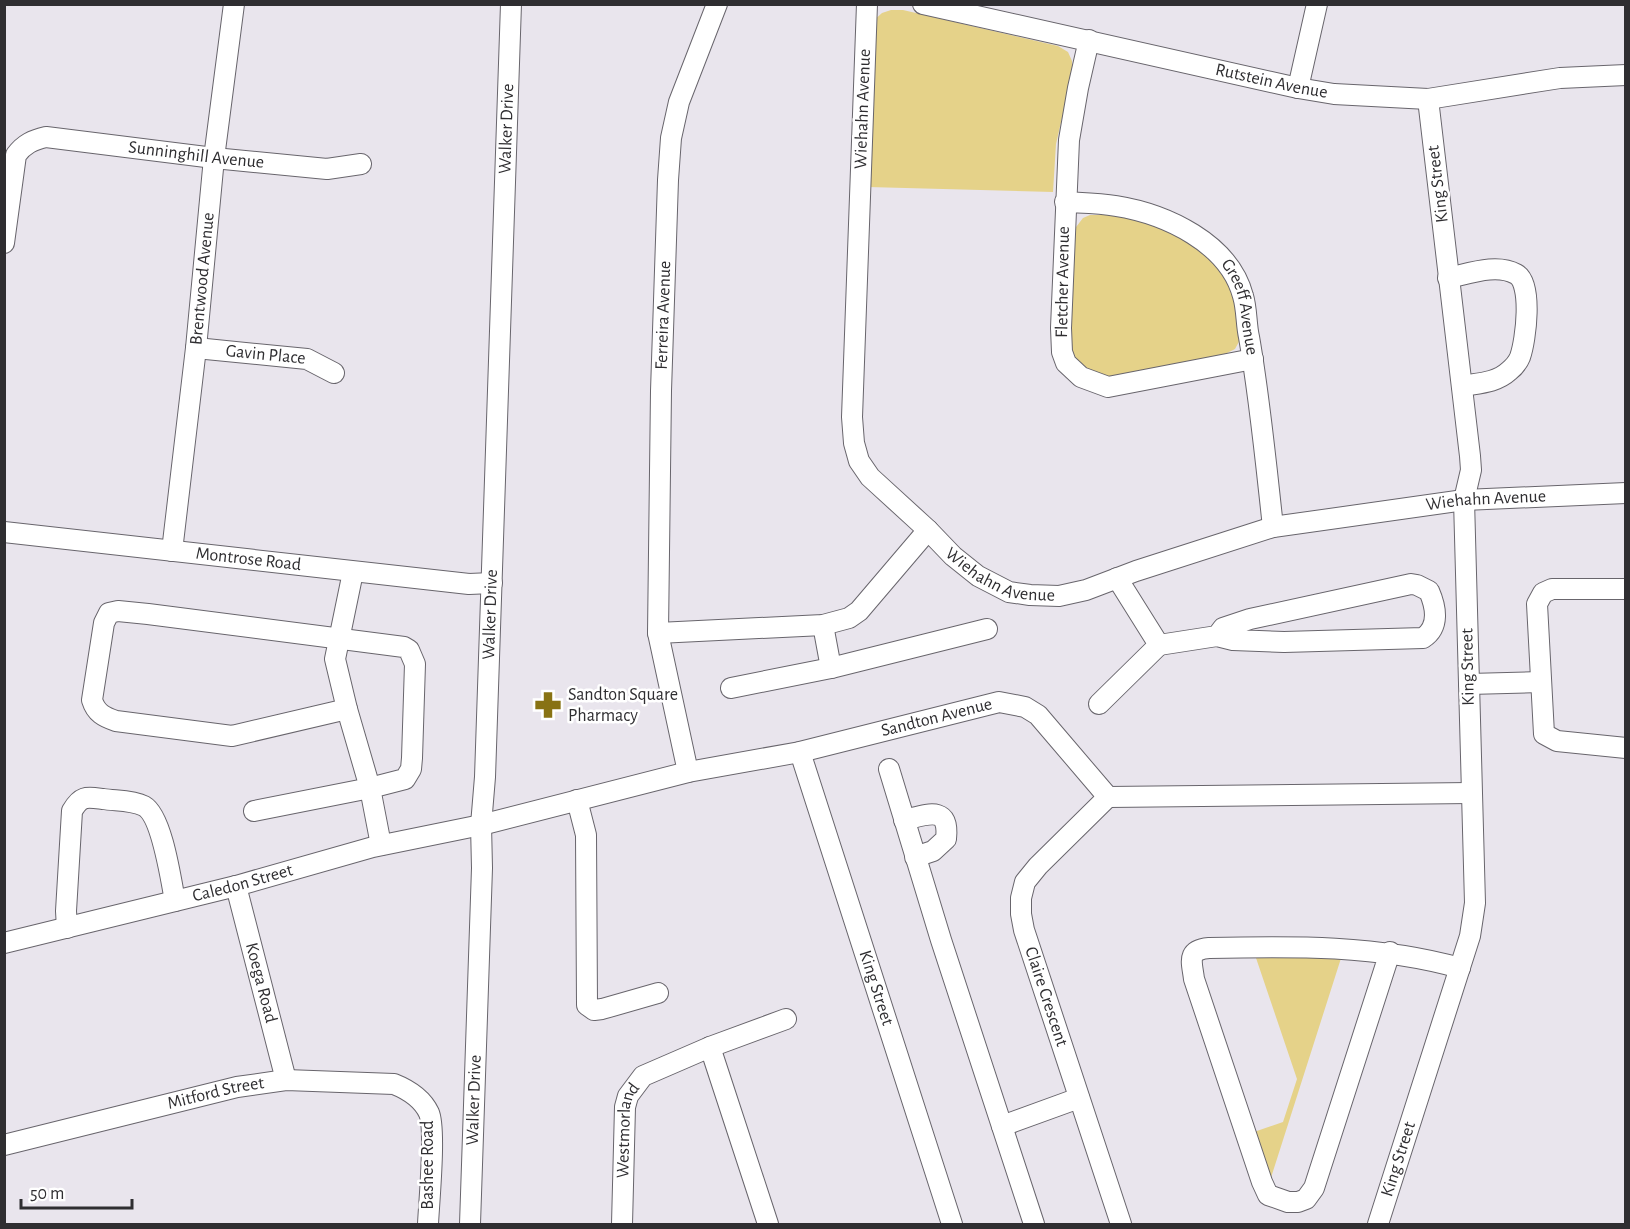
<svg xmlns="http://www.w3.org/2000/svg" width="1630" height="1229" font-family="'Alegreya Sans',sans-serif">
	<rect width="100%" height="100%" fill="#e9e5ed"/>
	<path fill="#e5d289" d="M891,10H903L1058,46L1068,52L1072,61V74L1056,144L1053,192L868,187L872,22L882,13Z
		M1090,215H1127L1153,221L1207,253L1231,284L1241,338L1235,349L1223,355L1108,379C1086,376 1072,361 1069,339L1073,231L1083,218Z
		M1343,952L1269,1184L1251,1133L1283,1122L1297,1079L1255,955Z"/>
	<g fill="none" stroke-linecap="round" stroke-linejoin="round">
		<defs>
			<g id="minor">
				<path id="s1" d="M867,4L852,417L854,443L859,461L870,477L928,530L953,556L978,576L1009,592L1030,595L1059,596L1086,590L1136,571L1273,527L1464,500L1626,493"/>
				<path id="s2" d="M923,4L1298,88L1334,94L1428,99L1560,78L1626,75"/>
				<path d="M1089,40L1078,88L1069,140L1061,328L1062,352L1066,363L1081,377L1108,387L1253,359"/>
				<path d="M1298,88L1317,4"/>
				<path id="s3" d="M1065,202C1082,203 1099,203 1116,206C1166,214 1229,243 1243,296C1247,309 1246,324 1249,337C1260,400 1266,464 1273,527"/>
				<path id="s4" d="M4,243L16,155C24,144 33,140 46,137L214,158L327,169L361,164"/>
				<path d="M1448,278C1468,274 1496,263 1516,274C1533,283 1526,340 1520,357C1518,362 1514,367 1509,371C1496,383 1479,383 1462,386"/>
				<path id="s5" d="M196,348L307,359L334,373"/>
				<path id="s6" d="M4,532L469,584L492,583"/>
				<path id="s7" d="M172,551L196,348L214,158L234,4"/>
				<path d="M353,572L335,659L347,709L370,788L381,845"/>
				<path d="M1626,589H1552L1543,593L1537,604L1544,734L1557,741L1626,748"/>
				<path d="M823,625L831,668"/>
				<path d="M658,633L823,625L849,618L859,611L928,530"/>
				<path d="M1159,645L1217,636L1233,640L1284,642L1423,638C1440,627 1436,607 1429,591L1417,585L1411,584L1250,619L1223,628L1217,636"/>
				<path d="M1469,684L1540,682"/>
				<path d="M731,688L831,668L987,629"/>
				<path d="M1099,704L1159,645L1117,578"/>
				<path id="s8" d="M800,752L952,1224"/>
				<path d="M889,769L941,940L1034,1224"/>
				<path id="s9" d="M688,772L658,633L661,391L668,180L671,138L679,102L717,4"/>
				<path id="s10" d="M1108,797L1038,866L1025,882L1021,898V914L1024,930L1121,1224"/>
				<path d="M577,800L586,835L587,1005L594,1010L602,1009L658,993"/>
				<path d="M254,811L370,788L405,779L411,769L412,758L415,664L409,650L404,647L148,614L118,611L109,613L104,623L92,700C96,713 104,717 116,721L232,736L347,709"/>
				<path d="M904,820C926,815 950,804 946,839L933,851L915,857"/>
				<path id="s11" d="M236,886L286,1080"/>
				<path d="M67,928L66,911L72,811C81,795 87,797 103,799C116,801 132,800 144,806C162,816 171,880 175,901"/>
				<path id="s12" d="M4,943L236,886L373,847L481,825L688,772L800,752L999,702L1025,707L1038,715L1108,797L1471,793"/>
				<path d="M1390,952L1314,1188L1306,1199L1298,1202H1288L1268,1195L1262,1182L1194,979C1192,962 1186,950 1209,948C1293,946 1378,945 1460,968"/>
				<path d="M710,1047L768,1224"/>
				<path d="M1002,1126L1079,1098"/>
				<path id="s13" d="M4,1145L237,1087L286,1080L394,1084C409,1090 422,1098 429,1113C436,1129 429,1203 428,1224"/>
				<path id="s14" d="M470,1224L482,868L481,825L485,777L511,4"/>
				<path id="s15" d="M622,1224L625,1107L628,1096L643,1076L710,1047L786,1019"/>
				<path id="s16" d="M1378,1224L1470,936L1475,903L1464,500L1471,470L1470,456L1428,99"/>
			</g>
		</defs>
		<use href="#minor" stroke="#68656c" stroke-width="22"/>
		<use href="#minor" stroke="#fff" stroke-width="20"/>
	</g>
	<defs>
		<symbol id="pharmacy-bare" viewBox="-9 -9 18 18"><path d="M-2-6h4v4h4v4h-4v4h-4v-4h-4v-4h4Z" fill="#887213" stroke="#fff" stroke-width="2.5" paint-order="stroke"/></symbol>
	</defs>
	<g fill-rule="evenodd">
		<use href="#pharmacy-bare" x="529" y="686" width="38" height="38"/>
	</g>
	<g text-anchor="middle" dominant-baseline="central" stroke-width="5" stroke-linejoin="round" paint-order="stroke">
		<g font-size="18" fill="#2f2e31" stroke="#fff">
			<text stroke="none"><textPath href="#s2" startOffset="357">Rutstein Avenue</textPath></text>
			<text transform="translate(863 109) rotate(-88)">Wiehahn Avenue</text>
			<text stroke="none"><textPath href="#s14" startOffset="1096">Walker Drive</textPath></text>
			<text stroke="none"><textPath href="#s4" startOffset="276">Sunninghill Avenue</textPath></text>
			<text transform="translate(1438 184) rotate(-97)">King Street</text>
			<text stroke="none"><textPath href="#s7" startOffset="274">Brentwood Avenue</textPath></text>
			<text transform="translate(1063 282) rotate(-89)">Fletcher Avenue</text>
			<text stroke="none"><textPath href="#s3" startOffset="225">Greeff Avenue</textPath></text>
			<text stroke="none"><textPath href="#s9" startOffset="460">Ferreira Avenue</textPath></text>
			<text stroke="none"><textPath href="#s5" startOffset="70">Gavin Place</textPath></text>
			<text stroke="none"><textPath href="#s1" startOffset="1149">Wiehahn Avenue</textPath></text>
			<text stroke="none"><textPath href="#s6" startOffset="246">Montrose Road</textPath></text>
			<text stroke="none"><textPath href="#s1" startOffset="645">Wiehahn Avenue</textPath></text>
			<text stroke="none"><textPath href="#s14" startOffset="610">Walker Drive</textPath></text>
			<text transform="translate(1468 667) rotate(-91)">King Street</text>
			<text stroke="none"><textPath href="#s12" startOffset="960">Sandton Avenue</textPath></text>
			<text stroke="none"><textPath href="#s12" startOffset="246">Caledon Street</textPath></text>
			<text stroke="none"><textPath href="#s11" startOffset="100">Koega Road</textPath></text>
			<text stroke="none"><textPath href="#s8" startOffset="248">King Street</textPath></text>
			<text stroke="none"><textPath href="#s10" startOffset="238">Claire Crescent</textPath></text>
			<text stroke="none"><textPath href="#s13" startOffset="218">Mitford Street</textPath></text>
			<text stroke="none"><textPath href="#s14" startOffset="124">Walker Drive</textPath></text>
			<text stroke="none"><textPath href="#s15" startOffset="94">Westmorland</textPath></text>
			<text stroke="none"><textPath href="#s16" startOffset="68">King Street</textPath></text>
			<text transform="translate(428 1165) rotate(-90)">Bashee Road</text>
		</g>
		<g font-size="18" fill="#2f2e31" stroke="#fff" text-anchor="start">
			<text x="568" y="695">Sandton Square<tspan x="568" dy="21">Pharmacy</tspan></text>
		</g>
	</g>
	<rect width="1630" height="1229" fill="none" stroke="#2f2e31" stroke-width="12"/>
	<path d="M21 1199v9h111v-9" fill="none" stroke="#2f2e31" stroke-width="3"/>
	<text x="30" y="1199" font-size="18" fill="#2f2e31" stroke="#ffffff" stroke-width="4.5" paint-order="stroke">50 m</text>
</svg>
